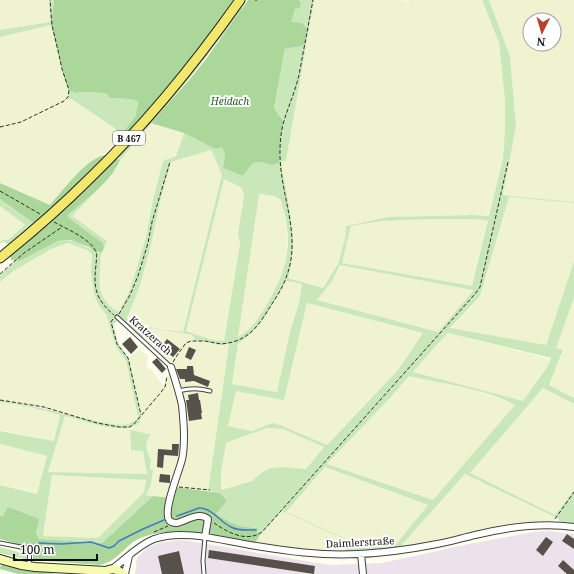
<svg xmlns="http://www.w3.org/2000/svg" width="574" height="574" font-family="'Noto Serif',serif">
	<rect width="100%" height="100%" fill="#fefeef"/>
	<path fill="#ece2eb" d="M549,531L574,534V574H135L137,558L148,547L162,542L183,540L329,565L382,563L469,544L534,532Z"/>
	<path fill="#f0f3d0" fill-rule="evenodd" d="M0,0H49L50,22L0,30Z
		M314,0H400L409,1V0H482L499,43L505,100V129L503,158L489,216L473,215L388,217L346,226L345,239L338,264L323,288L288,278L292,255V228L283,179L281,161H286Z
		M489,0H574V202L503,195L516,126L510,56ZM530,20H554V44H530Z
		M51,25L65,81L69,90L68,98L73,100L122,133L106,152L88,165L76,174L50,205L0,183V37Z
		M151,123L184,133L176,156L163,161L153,200L146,237L130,290L119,312L104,301L100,291L98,282L101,254L107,241L72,216L111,174L116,169L120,160Z
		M211,150L222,175L183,332L149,326L133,322L127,318L140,286L151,245L160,202L171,162Z
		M224,179L242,188L244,196L238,233L240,244L224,341L211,340L186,331Z
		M258,194L275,196L281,200L287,227V253L283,271L275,290L259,319L245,333L238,337Z
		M509,197L574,203V261L546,345L450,329L480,296Z
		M0,206L25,225L8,240L4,239L0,242Z
		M433,219H477L488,221L472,286L342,263L351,226L382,221Z
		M68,243L87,250L92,255L91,272L99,306L106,314L116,347L126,361L138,417L133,423L129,425H122L110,424L31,406L0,400V282L12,272L51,249Z
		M341,265L474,290L438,332L316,300L332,281Z
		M287,281L302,284L299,303L290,332L277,392L232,384L238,344L248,338Z
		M574,298V398L549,385L563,351L556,348Z
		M307,303L423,333L398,370L327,445L280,425L273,424L252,431L227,426L236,390L284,399Z
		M152,328L192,335L220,345L229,344L208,491L176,488L172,498L146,495L151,485L153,471L150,470L151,459L148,455L146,449V443L148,436L150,434H143L134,430L133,427L135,425L141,417L129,358L139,349L148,356L146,365L149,369H151L164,387L170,369L141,339Z
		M448,333L551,359L547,367L523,401L413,372Z
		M409,376L473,389L498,398L516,405L433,500L327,464L389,399Z
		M543,388L574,404V490L555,515L470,473Z
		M0,402L30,407L60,415L54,441L10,432L0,431Z
		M65,416L110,428L122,429L130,428L131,450L143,451L147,474L48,472Z
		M267,428L283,429L324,447L306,469L285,467L264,471L252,481L221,490V472L226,443Z
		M0,444L47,456L37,494L0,485Z
		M325,467L428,505L396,544L367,548L302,519L349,541L345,551H306L255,543L260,535L281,511L286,512Z
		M465,474L555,517L553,521L512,523L435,541L400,547Z
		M52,475L146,480L144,492L98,538L43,536Z"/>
	<path fill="#cae7ba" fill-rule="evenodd" d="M49,0H54L51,25L0,37V30L50,22Z
		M299,0H314L286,161H281C284,184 290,206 292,228C294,245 292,262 288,278L323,288L338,264L345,239L346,226L388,217L473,215L489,216L503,158L505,129V100L499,43L482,0H489L510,56L516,126L503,195L574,202V203L509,197L480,296L450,328L546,345L574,261V298L556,348L563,350L549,385L574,398V404L543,388L470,473L555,515L574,490V524L559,521L558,518L555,517L465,474L400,547L369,550L345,551L349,541L282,511L260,535L257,533V528L240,526L230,522L216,514L227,501L220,493L208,491L229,344L220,345L196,340L192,335L152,328L141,339L119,320L113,324L118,343L129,358L141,417L139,423C136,425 132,427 128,428C111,431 82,420 65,416L48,472L147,474L143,451L131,450L130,430C137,430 143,434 151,434C146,439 145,447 148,453C148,454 150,459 151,459C151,462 150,467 150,470H153L151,485L146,495L153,496L102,543L39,539L36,531L0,516V485L37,494L47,456L0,444V431L54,441L60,415L30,407L0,402V400L31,406L110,424C122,425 130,427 138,417L126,361L116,347L106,314L99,306L94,294L91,272L92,255L87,250L68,243L51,249L12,272L0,282V275L15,261H20L58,241C76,236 85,250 102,252C100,258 100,265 100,271C98,290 101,302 119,312L130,290L146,237L153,200L163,161L176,156L184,133L215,149L222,146L225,155L223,168L243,176L253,163L259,162L273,165L283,121L274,108L285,49L292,47C291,31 287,15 301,3ZM211,150L222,175L183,332C165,329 143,328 127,318L140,286L151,245L160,202L171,162ZM224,179L242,188L244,196L238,233L240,244L224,341L212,340L186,331ZM259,194L275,196L281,200C283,209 286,218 287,227C291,258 281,280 266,306C259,318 251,330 238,337ZM433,219H477L488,221L472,286L342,263L351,226L382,221ZM340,265L473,290V291L438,332L317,300L332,281ZM286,281L302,284L299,303L290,332L277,392L232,384L238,344C261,329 273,304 286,281ZM307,303L423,333L398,370L327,445L280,425L273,423L252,431L228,426L236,391L284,400ZM448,333L551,358V359L547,367L523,401L413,372L435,347ZM409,376C444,384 483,388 515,405L433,500L327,464L389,399ZM267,428L283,429L324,447L306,469L285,467L272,468L264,471L252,481L221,490V472L226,443ZM325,467L428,505L396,544L367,548L286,512ZM52,475L146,480V481L144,492L98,538L43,536Z
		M241,8L242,9L238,15L189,79L120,160L115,159L156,115L183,84Z
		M69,90L75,93L84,92L106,93L110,98L129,99L137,101L138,103L135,117L122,133L73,100L68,98Z
		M100,187L72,216L107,241L104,248L103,243L69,218L68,215Z
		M0,199L32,222H36L10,246L3,241L0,244V242L4,239L8,240L25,225L0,206Z
		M0,547L29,555L28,560L0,553Z"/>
	<path fill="#abd79b" d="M54,0H233L198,51L117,145L113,144L135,117L138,103L137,101L129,99L110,98L106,93L84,92L75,93L69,90L65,81L51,25Z
		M248,0H299L301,3L300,8L295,9L291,22L302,23L307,29L304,45L285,49L274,108L283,121L280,139L279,162L273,165L259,162L253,163L243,176L223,168L225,155L222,147L215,149L184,133L151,123L190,79L206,59Z
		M104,155L108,156L46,214L36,222H32L0,199V183L50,205C64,189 84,161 104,155Z
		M115,159L120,160C110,183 87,198 68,215L69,218L103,243L104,248L102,252L94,251L89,247L71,240H65L58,241L20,261L11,260L10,255L50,223Z
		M175,487L220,493L227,501L216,514L230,522L240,526L257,528V533L260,535L255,543C220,537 177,525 143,537C125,543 119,562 99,565L33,560V557L35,549L0,539V516H3L8,507L39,519L36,532L39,539L102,543L153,496L172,498Z
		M2,564L56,574H18L0,569V567Z"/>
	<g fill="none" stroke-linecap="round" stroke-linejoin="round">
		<path stroke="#427ac5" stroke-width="1.5" d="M177,516L199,508C211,507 220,522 231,527C238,531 247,530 256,530
			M39,543L61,544L91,542L109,548L114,546L119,541L143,529L164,520"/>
	</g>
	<path fill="#56514b" d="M130,337L138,347L131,354L122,344Z
		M167,339L180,349L173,357L161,347Z
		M189,347L196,350L191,360L185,357Z
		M157,358L166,369L162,373L152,362Z
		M187,366H193L194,375L210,381L208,387L194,381L185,382V379H180L176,369H187Z
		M198,393L199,400H200L202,413H201L202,419L189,421L186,400H189L188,395Z
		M172,444H179L178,456L164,455L163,468L157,467L158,449L172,450Z
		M160,474L170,475V483L159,482Z
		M567,534L574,539V549L562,541Z
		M546,537L553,542L543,556L536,550Z
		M209,550L315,566L314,574L208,558Z
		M179,551L184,574H162L158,556Z
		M563,560L574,570V574H567L558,566Z"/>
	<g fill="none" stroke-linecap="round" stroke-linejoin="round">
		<defs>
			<path id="lane" d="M117,317L171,367
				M178,391C192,388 197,388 210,391
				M0,543L26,548L30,550L29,564
				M204,574L203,561L205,537"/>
			<path id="street" d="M171,367C175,379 179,392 182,405C183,415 184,426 184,436C184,445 184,455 181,463C178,474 163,510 169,520C171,523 174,523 177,523C186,521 199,511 208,519L205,537
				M361,554L363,574
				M112,569C126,559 138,545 154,539C183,529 220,540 250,545C286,551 322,556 358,554C385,553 411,549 437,544C450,542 462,538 475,535C508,527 541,522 574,527
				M125,574L129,556"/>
			<path id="secondary" d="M0,559L21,565L35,567L106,571C112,568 118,569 123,574"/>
			<path id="primary" d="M0,258C31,233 61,207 89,179C145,125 195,64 240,0"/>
		</defs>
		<use href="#lane" stroke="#414141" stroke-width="5"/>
		<use href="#street" stroke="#414141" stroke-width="8"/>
		<use href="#secondary" stroke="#303030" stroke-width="10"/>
		<use href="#primary" stroke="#1f1f1f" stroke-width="11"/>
		<path stroke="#303030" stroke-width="1" stroke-dasharray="4 2" stroke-linecap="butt" d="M256,1V0
			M0,127L21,122L64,101L68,97L69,90L62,69L59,55L52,25L50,0
			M0,191L40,214
			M54,222C65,228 90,239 95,250C98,254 96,260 96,265C93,288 96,300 114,315
			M0,274L24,253L62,227
			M119,314L130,295L138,276L148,243L152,222L170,162
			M113,319L111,322L117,344L128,358L141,415
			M173,362L178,354L186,343L191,341H205L221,344C245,342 256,330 268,310C275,299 283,288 287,275C302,234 279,193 280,151C280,142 281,133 283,124C288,107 295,92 299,75L313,0
			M0,400L44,407L97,423L119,427H130L134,424L162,391L165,387L167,376
			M179,487L210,490
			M555,519L574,492
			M214,523C227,532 246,543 262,532L475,294L480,287L508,162
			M154,532L168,526"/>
		<use href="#lane" stroke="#fff" stroke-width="3"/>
		<use href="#street" stroke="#fff" stroke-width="6"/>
		<use href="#secondary" stroke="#f5faae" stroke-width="8"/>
		<use href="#primary" stroke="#f1e86d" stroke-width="9"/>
	</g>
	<g text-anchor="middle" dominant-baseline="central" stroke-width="4" stroke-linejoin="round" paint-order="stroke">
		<rect fill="#fff" stroke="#565656" stroke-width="1" x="113" y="131" width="32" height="14" rx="3"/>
		<g font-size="9" font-weight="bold" fill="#0e0e0e">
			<text x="129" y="138">B 467</text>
		</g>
		<g font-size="10" font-style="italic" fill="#246221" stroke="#fff">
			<text x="230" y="101">Heidach</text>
		</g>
		<g font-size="10" fill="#0e0e0e" stroke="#fff">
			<text transform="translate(151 335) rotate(42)">Kratzerach</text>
			<text transform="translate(360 542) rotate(-3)">Daimlerstraße</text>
		</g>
	</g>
	<g transform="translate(542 32) rotate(185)"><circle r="19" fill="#ffffff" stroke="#9f9f9f"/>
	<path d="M0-3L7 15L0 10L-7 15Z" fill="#b63f2d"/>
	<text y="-6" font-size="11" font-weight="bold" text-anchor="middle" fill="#0e0e0e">N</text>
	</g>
	<path d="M14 554v6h83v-6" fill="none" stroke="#0e0e0e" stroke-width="2"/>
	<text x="20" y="554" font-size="12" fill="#0e0e0e" stroke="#ffffff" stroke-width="3" paint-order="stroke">100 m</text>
</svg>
